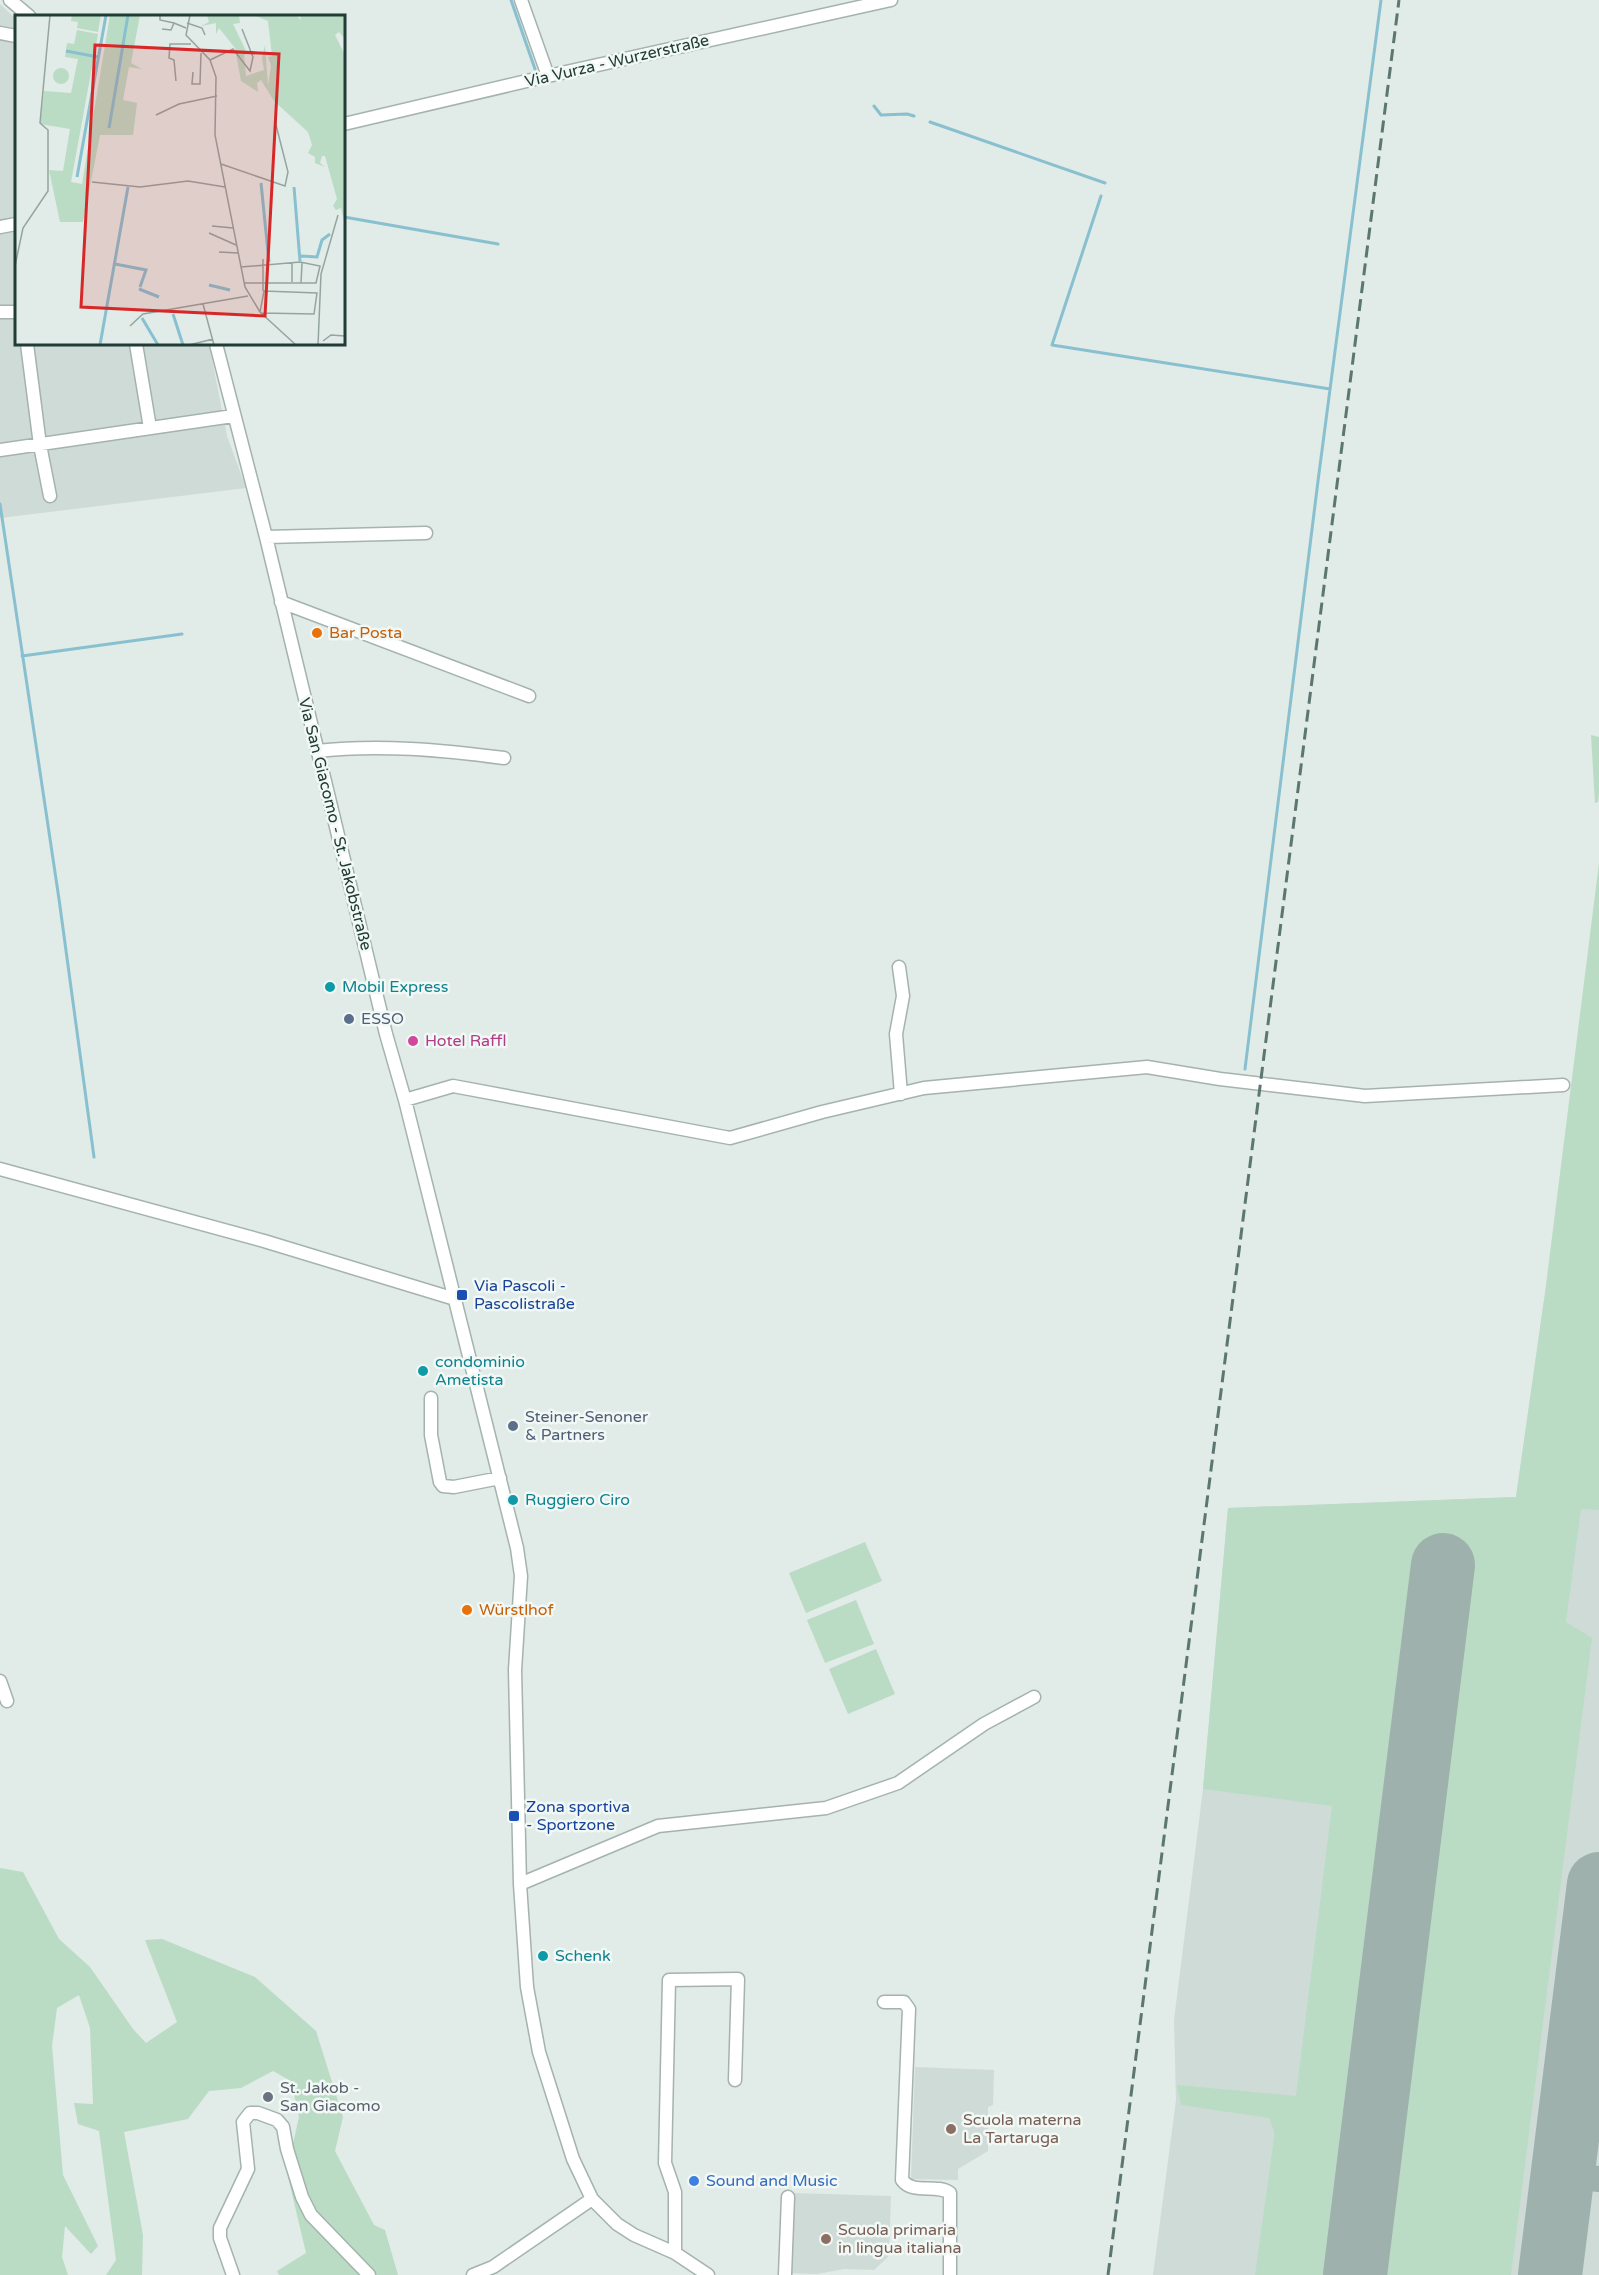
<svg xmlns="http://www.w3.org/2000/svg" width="1599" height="2275" font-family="'Varela Round',sans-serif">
	<rect width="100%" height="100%" fill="#e1ebe7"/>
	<path fill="#cfdbd6" d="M0,4L16,19V344H209L227,436L246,488L0,518Z
		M1599,864V2275H1153L1176,2100L1174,2020L1203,1789L1228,1508L1516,1497L1546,1286Z
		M915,2067L994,2070L993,2105L988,2107V2151L958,2169V2180L911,2179Z
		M792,2193L891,2196L889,2256L874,2270L844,2269L817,2274L788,2273Z"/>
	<path fill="#badcc5" d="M1591,735L1599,737V794L1598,802L1595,803Z
		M1599,864V1510L1581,1509L1566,1622L1592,1638L1511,2275H1255L1274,2138V2131L1269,2118L1181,2105L1177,2085L1296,2096L1332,1806L1203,1789L1228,1508L1516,1497L1546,1286Z
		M865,1542L882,1581L806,1613L789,1573Z
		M856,1600L874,1644L825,1663L807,1620Z
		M876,1649L895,1694L848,1714L829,1669Z
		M0,1868L23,1872L59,1939L90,1967L133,2029L146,2043L177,2022L145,1940L162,1939L255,1977L316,2031L343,2117L335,2151L374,2225L385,2230L398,2275H279L277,2271L306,2253L288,2177L289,2161L299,2117L291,2081L273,2071L241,2088L209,2091L188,2119L124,2132L143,2235L142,2275H106L116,2260L99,2131L78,2124L74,2103L93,2104L90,2028L79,1995L57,2008L52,2046L63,2175L98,2246L91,2254L65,2226L62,2257L68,2275H0Z"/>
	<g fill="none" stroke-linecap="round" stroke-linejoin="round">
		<path stroke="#89c0d0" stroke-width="3" d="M511,0L535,69
			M874,106L881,115L907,114L914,116
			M930,122L1105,183
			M1101,196L1052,345L1330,389
			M344,217L498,244
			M0,504L59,899L94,1157
			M22,656L182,634
			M1245,1069L1318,481L1381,0"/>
		<path stroke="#9eb1ac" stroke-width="26" d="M1562,2174L1599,2179"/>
		<path stroke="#9eb1ac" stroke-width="64" d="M1355,2275L1443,1565
			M1550,2275L1599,1884"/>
		<defs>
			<path id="minor" d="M10,0L29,16
				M521,0L548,76
				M0,33L16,36
				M344,124L548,76L891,0
				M0,227L16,224
				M0,312H16
				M27,344L40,445L50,496
				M136,344L150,428
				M216,344L266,537L386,1034L405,1100L517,1548L521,1576L515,1670L520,1884L527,1987L539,2052L573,2159L592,2199L617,2224L634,2235L675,2253L708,2275
				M0,450L233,416
				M266,537L426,533
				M281,602L529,696
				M317,751C379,744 442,750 504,758
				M899,967L903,996L896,1034L901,1094
				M405,1100L453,1086L730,1138L822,1112L924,1088L1147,1067L1220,1079L1365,1096L1563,1085
				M0,1169L264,1241L455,1299
				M431,1398V1435L440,1482L443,1486L454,1487L500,1478
				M0,1681L7,1701
				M520,1884L658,1826L826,1808L898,1783L984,1724L1034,1697
				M884,2002H904L909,2009L902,2180C913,2195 936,2183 950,2193V2275
				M675,2253V2192L665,2163L669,1980L738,1979L735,2080
				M233,2275L220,2238V2228L248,2169L243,2122L250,2113H258L277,2120L283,2127L287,2149L302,2197L311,2215L369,2275
				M473,2275L493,2267L592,2199
				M785,2275L788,2197"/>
		</defs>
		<use href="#minor" stroke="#a4b3ae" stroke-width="15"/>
		<use href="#minor" stroke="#fff" stroke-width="12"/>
		<path stroke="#5c7772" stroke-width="3" stroke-dasharray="12 6" stroke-linecap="butt" d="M1108,2275L1399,0"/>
	</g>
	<g fill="#e8710a" stroke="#f1f8f5" stroke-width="2">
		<circle cx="317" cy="633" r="6"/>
		<circle cx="467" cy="1610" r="6"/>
	</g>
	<g fill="#0f9aa8" stroke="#f1f8f5" stroke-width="2">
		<circle cx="330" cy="987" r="6"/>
		<circle cx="423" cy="1371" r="6"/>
		<circle cx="513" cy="1500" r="6"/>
		<circle cx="543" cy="1956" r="6"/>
	</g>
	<g fill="#5c6f8a" stroke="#f1f8f5" stroke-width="2">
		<circle cx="349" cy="1019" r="6"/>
		<circle cx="513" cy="1426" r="6"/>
	</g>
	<circle fill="#d1479c" stroke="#f1f8f5" stroke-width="2" cx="413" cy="1041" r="6"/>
	<g fill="#1a4fb4" stroke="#f1f8f5" stroke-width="2">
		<rect x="456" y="1289" width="12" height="12" rx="3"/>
		<rect x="508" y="1810" width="12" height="12" rx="3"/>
	</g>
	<circle fill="#6b7280" stroke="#f1f8f5" stroke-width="2" cx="268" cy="2097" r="6"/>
	<g fill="#8d6e63" stroke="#f1f8f5" stroke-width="2">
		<circle cx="951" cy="2129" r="6"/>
		<circle cx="826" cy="2239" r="6"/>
	</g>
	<circle fill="#3f7fe0" stroke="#f1f8f5" stroke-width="2" cx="694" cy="2181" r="6"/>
	<g text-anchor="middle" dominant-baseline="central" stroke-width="5" stroke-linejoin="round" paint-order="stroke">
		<g font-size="16" fill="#213c36" stroke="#f1f8f5">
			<text transform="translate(617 61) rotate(-13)">Via Vurza - Wurzerstraße</text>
			<text transform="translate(335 824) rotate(76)">Via San Giacomo - St. Jakobstraße</text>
		</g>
		<g font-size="16" fill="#c56008" stroke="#f1f8f5" text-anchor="start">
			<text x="329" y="633">Bar Posta</text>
			<text x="479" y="1610">Würstlhof</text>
		</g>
		<g font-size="16" fill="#0d838f" stroke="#f1f8f5" text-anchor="start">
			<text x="342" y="987">Mobil Express</text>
			<text x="435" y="1362">condominio<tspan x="435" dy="18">Ametista</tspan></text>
			<text x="525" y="1500">Ruggiero Ciro</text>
			<text x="555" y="1956">Schenk</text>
		</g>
		<g font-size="16" fill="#4e5e75" stroke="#f1f8f5" text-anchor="start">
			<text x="361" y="1019">ESSO</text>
			<text x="525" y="1417">Steiner-Senoner<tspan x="525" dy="18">&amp; Partners</tspan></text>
		</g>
		<g font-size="16" fill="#b23c85" stroke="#f1f8f5" text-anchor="start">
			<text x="425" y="1041">Hotel Raffl</text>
		</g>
		<g font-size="16" fill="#164399" stroke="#f1f8f5" text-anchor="start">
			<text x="474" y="1286">Via Pascoli -<tspan x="474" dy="18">Pascolistraße</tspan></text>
			<text x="526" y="1807">Zona sportiva<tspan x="526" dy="18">- Sportzone</tspan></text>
		</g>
		<g font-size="16" fill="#5b616d" stroke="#f1f8f5" text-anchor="start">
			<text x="280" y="2088">St. Jakob -<tspan x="280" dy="18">San Giacomo</tspan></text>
		</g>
		<g font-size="16" fill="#785e54" stroke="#f1f8f5" text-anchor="start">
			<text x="963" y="2120">Scuola materna<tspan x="963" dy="18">La Tartaruga</tspan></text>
			<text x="838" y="2230">Scuola primaria<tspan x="838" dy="18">in lingua italiana</tspan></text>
		</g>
		<g font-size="16" fill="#366cbe" stroke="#f1f8f5" text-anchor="start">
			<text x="706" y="2181">Sound and Music</text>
		</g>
	</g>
	<g transform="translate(15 15)">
		<rect width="330" height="330" fill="#e1ebe7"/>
		<path d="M57,0H86L83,17L62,13L63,7L56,6ZM95,0H125L116,48L127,54L114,52L108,85L122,88L118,120H85L68,207H45L34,155L48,156L55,114L25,109L29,76L56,78L63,44L50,42L52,28L59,29L62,15L83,19L56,167L67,169ZM192,0H224L225,8L218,9L232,38L229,40L231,61L249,55L247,43L250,30L253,71L256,51L253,42L257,41L253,6L239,0H281L286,5L285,0H330V24L324,17L320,20L330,40V209L326,193L321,195L318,191L322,184L310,141H307L305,148L310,152L300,148V142L293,138L297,130L293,117L259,86L246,65L242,68L243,77L226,66L220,33L204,13L201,19V8L186,11L194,7ZM38 61a8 8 0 1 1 16 0a8 8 0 1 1-16 0Z" fill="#badcc5"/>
		<path fill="none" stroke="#89c0d0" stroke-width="3" d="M51,36L83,42M94,113L113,0M62,162L91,0M246,168L254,247M279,172L285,246M286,241L302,242L307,225L315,219M100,249L131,255L125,272M194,270L215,275M124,274L144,282M158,299L168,330M127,303L143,330M85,330L113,172"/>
		<path fill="none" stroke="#94a5a0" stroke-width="1.5" d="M145,0V5L159,8M175,0L171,20L195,45L201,62L200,120L230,272L245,297L281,330M172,8L187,13L190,20M147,14L156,15L159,8L171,13M195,45L218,34L235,56L238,42L227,14M178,57L177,69H185L186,38M161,66L159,45L154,43L155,29H176M141,100L164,89L202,81M206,149L270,171L273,157L260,106M77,167L125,172L173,166L210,172M197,211L218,213M194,218L221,230M204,237L223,238M248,244V276M0,251L8,213L33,176V115L25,108L35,0M226,252L285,247L305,251L301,268H229M277,267V248M286,268L287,248M188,289L199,330M245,297L249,276L302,278L299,299L246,298M115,311L128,299L233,281M308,326L316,320L330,321M174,330L198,324M303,330L306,259L323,200"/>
		<path fill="#d62828" fill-opacity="0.15" stroke="#d62828" stroke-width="3" d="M80,30L264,39L250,301L66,292Z"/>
		<rect width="330" height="330" fill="none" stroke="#213c36" stroke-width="3"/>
	</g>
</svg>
